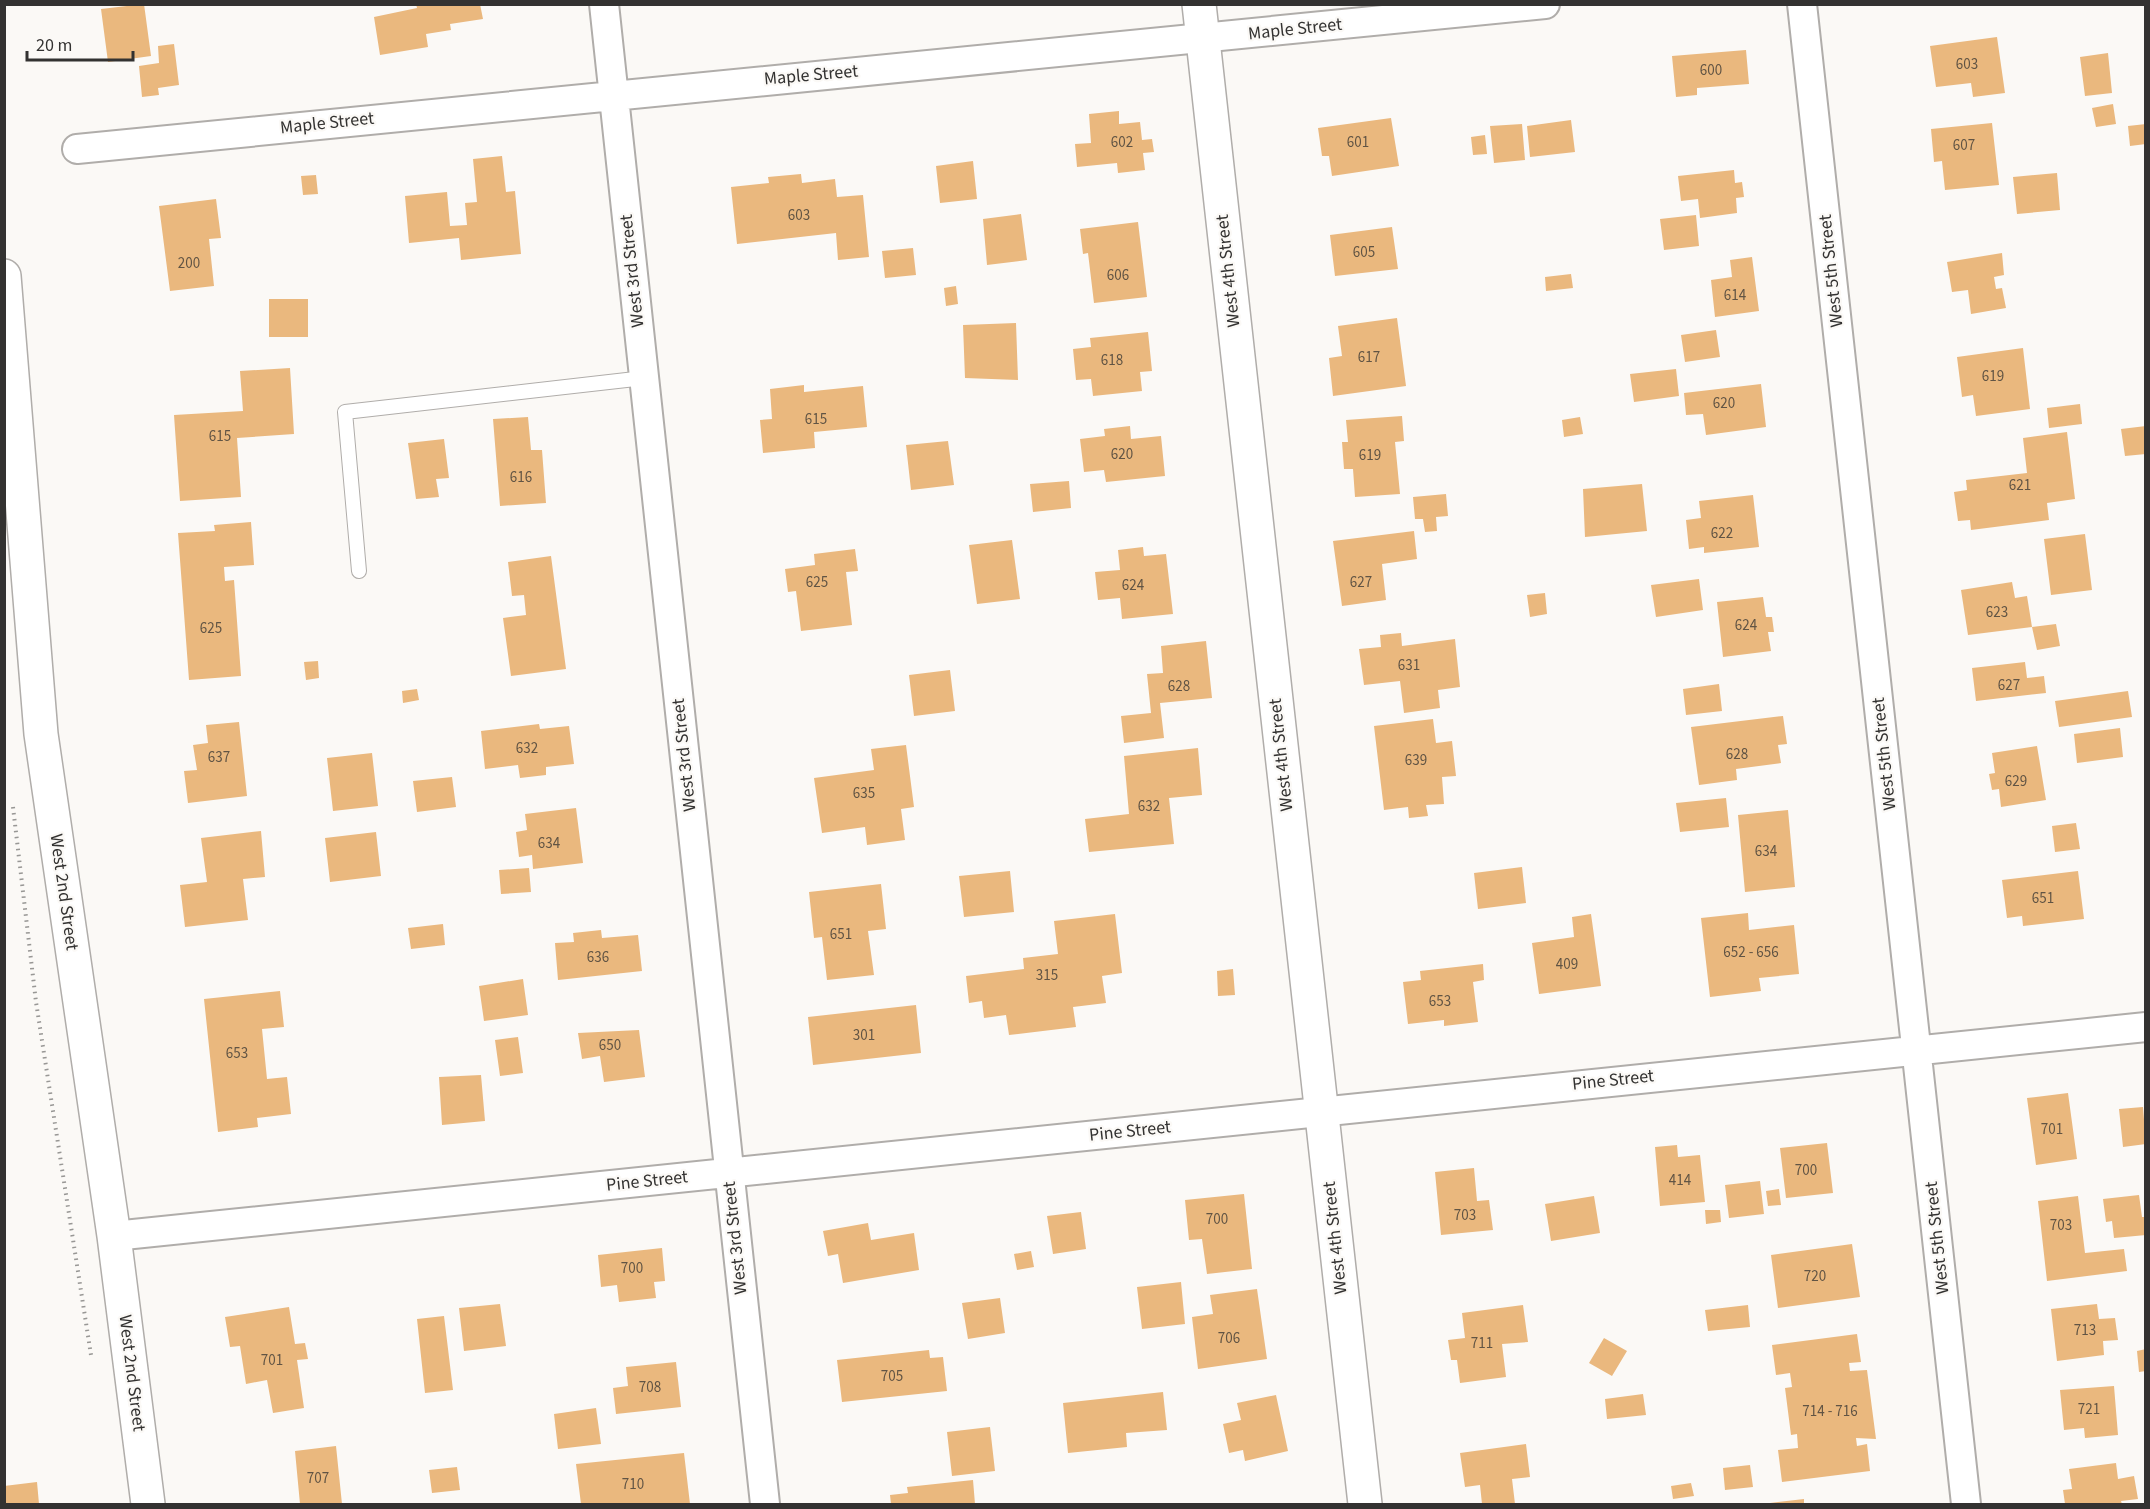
<svg xmlns="http://www.w3.org/2000/svg" width="2150" height="1509" font-family="'Source Sans 3',sans-serif">
	<rect width="100%" height="100%" fill="#fbf9f6"/>
	<path fill="#eab87e" d="M144,4L151,56L108,62L101,9Z
		M416,4H480L483,19L450,24L451,30L426,34L428,47L380,55L374,17L417,8Z
		M1997,37L2005,93L1973,97L1971,83L1936,87L1930,46Z
		M174,44L179,85L158,88L159,95L142,97L139,66L159,63L158,46Z
		M1746,50L1749,84L1697,88V95L1676,97L1672,56Z
		M2108,53L2112,93L2085,96L2080,57Z
		M2113,104L2116,124L2096,127L2092,108Z
		M1119,111V124L1140,122L1142,140L1152,139L1154,152L1143,153L1145,170L1118,173L1117,163L1077,167L1075,144L1091,143L1089,114Z
		M1391,118L1399,166L1332,176L1329,156H1322L1318,128Z
		M1571,120L1575,152L1530,157L1527,126Z
		M1992,123L1999,185L1945,190L1942,161L1934,162L1931,129Z
		M1522,124L1525,160L1494,163L1490,126Z
		M2146,124V144L2130,146L2128,126Z
		M1485,135L1487,154L1473,155L1471,137Z
		M502,156L506,192L515,191L521,254L461,260L459,238L409,243L405,196L447,192L450,226L467,225L465,203L477,202L473,159Z
		M973,161L977,199L940,203L936,166Z
		M1734,170L1735,183L1742,182L1744,197L1736,198L1737,213L1700,218L1698,199L1681,201L1678,176Z
		M2057,173L2060,210L2017,214L2013,177Z
		M801,174L802,183L835,179L837,197L863,195L869,257L838,260L836,233L737,244L731,187L769,183L768,177Z
		M316,175L318,194L303,195L301,176Z
		M216,199L221,238L209,239L214,286L170,291L159,206Z
		M1021,214L1027,260L987,265L983,219Z
		M1696,215L1699,246L1664,250L1660,219Z
		M1138,222L1147,297L1094,303L1088,253L1083,254L1080,229Z
		M1392,227L1398,269L1335,276L1330,235Z
		M913,248L916,275L885,278L882,251Z
		M2002,253L2004,275L1994,277L1996,289L2002,288L2006,308L1971,314L1968,290L1952,292L1947,262Z
		M1752,257L1759,311L1715,317L1711,280L1732,277L1730,260Z
		M1571,274L1573,288L1546,291L1545,277Z
		M956,286L958,304L946,306L944,288Z
		M269,299H308V337H269Z
		M1397,318L1406,386L1333,396L1329,358L1342,356L1338,326Z
		M1016,323L1018,380L965,378L963,325Z
		M1716,330L1720,357L1685,362L1681,335Z
		M1148,332L1152,371L1140,372L1142,391L1093,396L1091,379L1076,380L1073,349L1091,347L1090,338Z
		M2023,348L2030,409L1976,416L1973,395L1962,397L1957,357Z
		M290,368L294,434L237,438L241,497L180,501L174,415L243,411L240,371Z
		M1676,369L1679,396L1634,402L1630,374Z
		M1761,384L1766,427L1706,435L1703,414L1686,415L1684,393Z
		M804,385V392L863,386L867,427L814,432L815,448L763,453L760,420L772,419L770,389Z
		M2080,404L2082,424L2049,428L2047,408Z
		M1402,416L1404,441L1395,442L1400,494L1355,497L1353,469H1344L1342,442H1348L1346,420Z
		M528,417L531,450H542L546,503L500,506L493,419Z
		M1580,417L1583,434L1564,437L1562,420Z
		M1130,426L1131,439L1161,436L1165,476L1106,482L1104,470L1084,472L1080,439L1105,436L1104,429Z
		M2146,426V454L2125,456L2121,429Z
		M2067,432L2075,499L2047,503L2049,520L1971,530L1970,520L1958,521L1954,492L1967,490L1966,480L2027,473L2023,438Z
		M444,439L449,478L436,479L439,497L416,499L408,443Z
		M948,441L954,485L911,490L906,445Z
		M1069,481L1071,508L1033,512L1030,484Z
		M1642,484L1647,531L1585,537L1583,489Z
		M1446,494L1448,516L1436,517L1437,531L1425,532L1423,519H1415L1413,497Z
		M1753,495L1759,547L1704,553V547L1689,549L1686,520L1701,518L1699,501Z
		M251,522L254,565L224,567L225,581L234,580L241,676L189,680L178,533L215,531L214,525Z
		M1414,531L1417,559L1382,564L1386,600L1342,606L1333,541Z
		M2085,534L2092,590L2051,595L2044,539Z
		M1012,540L1020,599L977,604L969,545Z
		M1143,547L1144,556L1166,554L1173,614L1122,619L1120,598L1098,600L1095,572L1120,570L1118,550Z
		M855,549L858,571L846,572L852,625L801,631L796,591L788,592L785,569L815,565L814,554Z
		M551,556L566,669L511,676L503,618L526,615L524,595L512,596L508,562Z
		M1699,579L1703,610L1656,617L1651,585Z
		M2012,582L2015,598L2027,596L2032,627L2056,624L2060,646L2037,650L2032,627L1968,635L1961,590Z
		M1545,593L1547,614L1530,617L1527,595Z
		M1763,597L1766,617H1772L1774,632H1768L1771,651L1723,657L1717,602Z
		M1401,633L1402,646L1455,639L1460,687L1438,690L1440,708L1404,713L1400,681L1364,685L1359,649L1381,647L1380,635Z
		M1206,641L1212,698L1160,703L1164,738L1124,743L1121,716L1151,713L1147,674L1163,673L1161,646Z
		M318,661L319,678L306,680L304,662Z
		M2025,662L2027,678L2044,676L2046,693L1976,701L1972,668Z
		M950,670L955,711L914,716L909,675Z
		M1719,684L1722,711L1686,715L1683,689Z
		M417,689L419,700L403,703L402,691Z
		M2128,691L2132,717L2059,727L2055,701Z
		M1783,716L1787,744L1778,745L1781,763L1736,769L1737,780L1699,785L1691,727Z
		M1433,719L1436,743L1452,741L1456,776L1442,777L1444,804L1426,805L1428,816L1409,818L1408,807L1384,810L1374,726Z
		M239,722L247,796L188,803L184,771L197,770L193,745L208,743L206,725Z
		M539,724L540,729L569,726L574,764L546,767V775L520,778L518,765L485,769L481,731Z
		M2120,728L2123,757L2077,763L2074,734Z
		M906,745L914,807L901,809L905,840L867,845L865,827L822,833L814,778L874,770L871,749Z
		M2037,746L2046,800L2001,807L1999,789L1992,790L1989,774L1995,773L1992,753Z
		M1198,748L1202,795L1169,798L1174,844L1089,852L1085,819L1129,814L1124,756Z
		M372,753L378,806L333,811L327,758Z
		M452,777L456,807L417,812L413,781Z
		M1726,798L1729,827L1680,832L1676,803Z
		M576,808L583,863L533,869L532,855L519,857L516,832L527,830L525,814Z
		M1788,810L1795,887L1745,892L1738,815Z
		M2076,823L2080,849L2055,852L2052,826Z
		M261,831L265,877L243,879L248,920L185,927L180,885L207,882L201,838Z
		M376,832L381,876L330,882L325,838Z
		M1522,867L1526,903L1478,909L1474,873Z
		M529,868L531,892L501,894L499,870Z
		M1010,871L1014,912L964,917L959,876Z
		M2078,871L2084,919L2023,926L2022,916L2007,918L2002,880Z
		M881,884L886,929L868,931L874,975L827,980L822,937L814,938L809,892Z
		M1748,913L1749,930L1794,925L1799,974L1759,978L1761,991L1710,997L1701,918Z
		M1115,914L1122,973L1102,976L1106,1003L1073,1007L1076,1027L1009,1035L1006,1015L984,1018L982,1001L969,1003L966,976L1024,969L1023,958L1058,954L1054,921Z
		M1591,914L1601,986L1539,994L1532,943L1574,937L1572,917Z
		M443,924L445,945L411,949L408,928Z
		M601,930L602,938L638,935L642,971L558,980L555,943L574,942L573,933Z
		M1483,964L1484,980L1473,982L1478,1022L1444,1026V1020L1408,1024L1403,982L1421,980L1420,971Z
		M1233,969L1235,995L1218,996L1217,971Z
		M523,979L528,1015L484,1021L479,986Z
		M280,991L284,1027L262,1029L267,1079L287,1077L291,1114L257,1118L258,1127L218,1132L204,999Z
		M916,1005L921,1053L813,1065L808,1017Z
		M639,1030L645,1077L604,1082L600,1056L582,1059L578,1033Z
		M518,1037L523,1073L500,1076L495,1040Z
		M481,1075L485,1121L442,1125L439,1077Z
		M2068,1093L2077,1159L2036,1165L2027,1098Z
		M2143,1107L2146,1144L2123,1147L2119,1109Z
		M1827,1143L1833,1193L1786,1198L1780,1148Z
		M1677,1145L1678,1157L1700,1155L1705,1202L1660,1206L1655,1147Z
		M1474,1168L1477,1201L1489,1200L1493,1230L1441,1235L1435,1172Z
		M1760,1181L1764,1214L1729,1218L1725,1185Z
		M1779,1189L1781,1205L1768,1206L1766,1191Z
		M1244,1194L1252,1269L1207,1274L1202,1239L1189,1240L1185,1200Z
		M2139,1195L2142,1217H2146V1235L2114,1238L2112,1221L2106,1222L2103,1199Z
		M1594,1196L1600,1233L1551,1241L1545,1204Z
		M2078,1196L2085,1253L2124,1249L2127,1271L2047,1281L2038,1201Z
		M1705,1210H1720L1721,1222L1706,1224Z
		M1081,1212L1086,1249L1053,1254L1047,1216Z
		M868,1223L871,1240L914,1233L919,1270L843,1283L838,1254L828,1256L823,1231Z
		M1852,1244L1860,1297L1778,1308L1771,1255Z
		M662,1248L665,1281L654,1282L656,1298L619,1302L617,1285L601,1287L598,1255Z
		M1031,1251L1034,1267L1017,1270L1014,1254Z
		M1181,1282L1185,1324L1142,1329L1137,1287Z
		M1257,1289L1267,1359L1198,1369L1192,1317L1213,1314L1210,1295Z
		M1000,1298L1005,1333L968,1339L962,1303Z
		M500,1304L506,1346L464,1351L459,1308Z
		M2097,1304L2099,1319L2115,1318L2118,1340L2103,1341L2104,1355L2057,1361L2051,1309Z
		M1523,1305L1528,1342L1502,1344L1506,1377L1460,1383L1457,1360H1451L1448,1340L1465,1338L1462,1313Z
		M1748,1305L1750,1327L1708,1331L1705,1310Z
		M289,1307L295,1344L305,1343L308,1359L297,1360L304,1408L273,1413L267,1380L246,1384L240,1346L230,1347L225,1317Z
		M444,1316L453,1390L425,1393L417,1319Z
		M1857,1334L1861,1362L1849,1363L1850,1371L1867,1370L1876,1439L1856,1438L1857,1446L1867,1444L1870,1471L1782,1482L1778,1450L1798,1448L1797,1434L1791,1435L1785,1388L1792,1387L1790,1373L1776,1375L1772,1345Z
		M1604,1338L1627,1351L1612,1376L1589,1363Z
		M2146,1349V1371L2139,1372L2137,1351Z
		M929,1350L930,1358L943,1357L947,1391L842,1402L837,1360Z
		M676,1362L681,1407L616,1414L613,1388L628,1386L626,1367Z
		M2114,1386L2118,1435L2085,1438L2084,1428L2064,1430L2060,1390Z
		M1163,1392L1167,1430L1126,1433L1127,1447L1068,1453L1063,1403Z
		M1643,1394L1646,1415L1607,1419L1605,1399Z
		M1276,1395L1288,1451L1245,1461L1243,1450L1229,1453L1223,1424L1241,1420L1237,1403Z
		M596,1408L601,1444L558,1449L554,1414Z
		M990,1427L995,1471L952,1476L947,1432Z
		M1526,1444L1530,1477L1512,1479L1515,1504H1482L1480,1485L1465,1487L1460,1453Z
		M336,1446L342,1504H300L295,1451Z
		M684,1453L690,1504H581L576,1464Z
		M2116,1463L2118,1479L2134,1476L2138,1499L2121,1501L2122,1504H2065L2063,1490L2072,1489L2069,1469Z
		M1750,1465L1753,1487L1725,1490L1723,1468Z
		M457,1467L460,1490L432,1493L429,1470Z
		M973,1480L975,1504H891L890,1495L908,1493L907,1487Z
		M37,1482L39,1504H4V1486Z
		M1691,1483L1694,1496L1673,1499L1671,1486Z
		M1804,1499V1504H1770V1503Z"/>
	<g fill="none" stroke-linecap="round" stroke-linejoin="round">
		<defs>
			<path id="lane" d="M359,571L345,412L644,378"/>
			<path id="street" d="M604,4L765,1504
				M1802,4L1966,1504
				M77,149L1545,4
				M114,1236L2146,1027"/>
			<path id="secondary" d="M1199,4L1365,1504
				M4,276L41,734L114,1236L148,1504"/>
		</defs>
		<use href="#lane" stroke="#b0adaa" stroke-width="16"/>
		<use href="#street" stroke="#b0adaa" stroke-width="32"/>
		<use href="#secondary" stroke="#b0adaa" stroke-width="36"/>
		<path stroke="#989795" stroke-width="4" stroke-dasharray="1.5 4.5" stroke-linecap="butt" d="M13,807L36,1002L91,1355"/>
		<use href="#lane" stroke="#fff" stroke-width="14"/>
		<use href="#street" stroke="#fff" stroke-width="28"/>
		<use href="#secondary" stroke="#fff" stroke-width="33"/>
	</g>
	<g text-anchor="middle" dominant-baseline="central" stroke-width="4.5" stroke-linejoin="round" paint-order="stroke">
		<g font-size="15" fill="#615444">
			<text x="1967" y="64">603</text>
			<text x="1711" y="70">600</text>
			<text x="1122" y="142">602</text>
			<text x="1358" y="142">601</text>
			<text x="1964" y="145">607</text>
			<text x="799" y="215">603</text>
			<text x="1364" y="252">605</text>
			<text x="189" y="263">200</text>
			<text x="1118" y="275">606</text>
			<text x="1735" y="295">614</text>
			<text x="1369" y="357">617</text>
			<text x="1112" y="360">618</text>
			<text x="1993" y="376">619</text>
			<text x="1724" y="403">620</text>
			<text x="816" y="419">615</text>
			<text x="220" y="436">615</text>
			<text x="1122" y="454">620</text>
			<text x="1370" y="455">619</text>
			<text x="521" y="477">616</text>
			<text x="2020" y="485">621</text>
			<text x="1722" y="533">622</text>
			<text x="817" y="582">625</text>
			<text x="1361" y="582">627</text>
			<text x="1133" y="585">624</text>
			<text x="1997" y="612">623</text>
			<text x="1746" y="625">624</text>
			<text x="211" y="628">625</text>
			<text x="1409" y="665">631</text>
			<text x="2009" y="685">627</text>
			<text x="1179" y="686">628</text>
			<text x="527" y="748">632</text>
			<text x="1737" y="754">628</text>
			<text x="219" y="757">637</text>
			<text x="1416" y="760">639</text>
			<text x="2016" y="781">629</text>
			<text x="864" y="793">635</text>
			<text x="1149" y="806">632</text>
			<text x="549" y="843">634</text>
			<text x="1766" y="851">634</text>
			<text x="2043" y="898">651</text>
			<text x="841" y="934">651</text>
			<text x="1751" y="952">652 - 656</text>
			<text x="598" y="957">636</text>
			<text x="1567" y="964">409</text>
			<text x="1047" y="975">315</text>
			<text x="1440" y="1001">653</text>
			<text x="864" y="1035">301</text>
			<text x="610" y="1045">650</text>
			<text x="237" y="1053">653</text>
			<text x="2052" y="1129">701</text>
			<text x="1806" y="1170">700</text>
			<text x="1680" y="1180">414</text>
			<text x="1465" y="1215">703</text>
			<text x="1217" y="1219">700</text>
			<text x="2061" y="1225">703</text>
			<text x="632" y="1268">700</text>
			<text x="1815" y="1276">720</text>
			<text x="2085" y="1330">713</text>
			<text x="1229" y="1338">706</text>
			<text x="1482" y="1343">711</text>
			<text x="272" y="1360">701</text>
			<text x="892" y="1376">705</text>
			<text x="650" y="1387">708</text>
			<text x="2089" y="1409">721</text>
			<text x="1830" y="1411">714 - 716</text>
			<text x="318" y="1478">707</text>
			<text x="633" y="1484">710</text>
		</g>
		<g font-size="18" fill="#333231" stroke="#fbf9f6">
			<text transform="translate(1295 29) rotate(-6)">Maple Street</text>
			<text transform="translate(811 75) rotate(-5)">Maple Street</text>
			<text transform="translate(327 123) rotate(-6)">Maple Street</text>
			<text transform="translate(632 271) rotate(-96)">West 3rd Street</text>
			<text transform="translate(1228 271) rotate(-96)">West 4th Street</text>
			<text transform="translate(1831 271) rotate(-96)">West 5th Street</text>
			<text transform="translate(1884 754) rotate(-96)">West 5th Street</text>
			<text transform="translate(684 755) rotate(-96)">West 3rd Street</text>
			<text transform="translate(1281 755) rotate(-96)">West 4th Street</text>
			<text transform="translate(64 892) rotate(82)">West 2nd Street</text>
			<text transform="translate(1613 1080) rotate(-6)">Pine Street</text>
			<text transform="translate(1130 1131) rotate(-6)">Pine Street</text>
			<text transform="translate(647 1181) rotate(-6)">Pine Street</text>
			<text transform="translate(735 1238) rotate(-96)">West 3rd Street</text>
			<text transform="translate(1335 1238) rotate(-96)">West 4th Street</text>
			<text transform="translate(1937 1238) rotate(-96)">West 5th Street</text>
			<text transform="translate(132 1373) rotate(83)">West 2nd Street</text>
		</g>
	</g>
	<rect width="2150" height="1509" fill="none" stroke="#333231" stroke-width="12"/>
	<path d="M27 51v9h106v-9" fill="none" stroke="#333231" stroke-width="3"/>
	<text x="36" y="51" font-size="18" fill="#333231" stroke="#fbf9f6" stroke-width="4.5" paint-order="stroke">20 m</text>
</svg>
